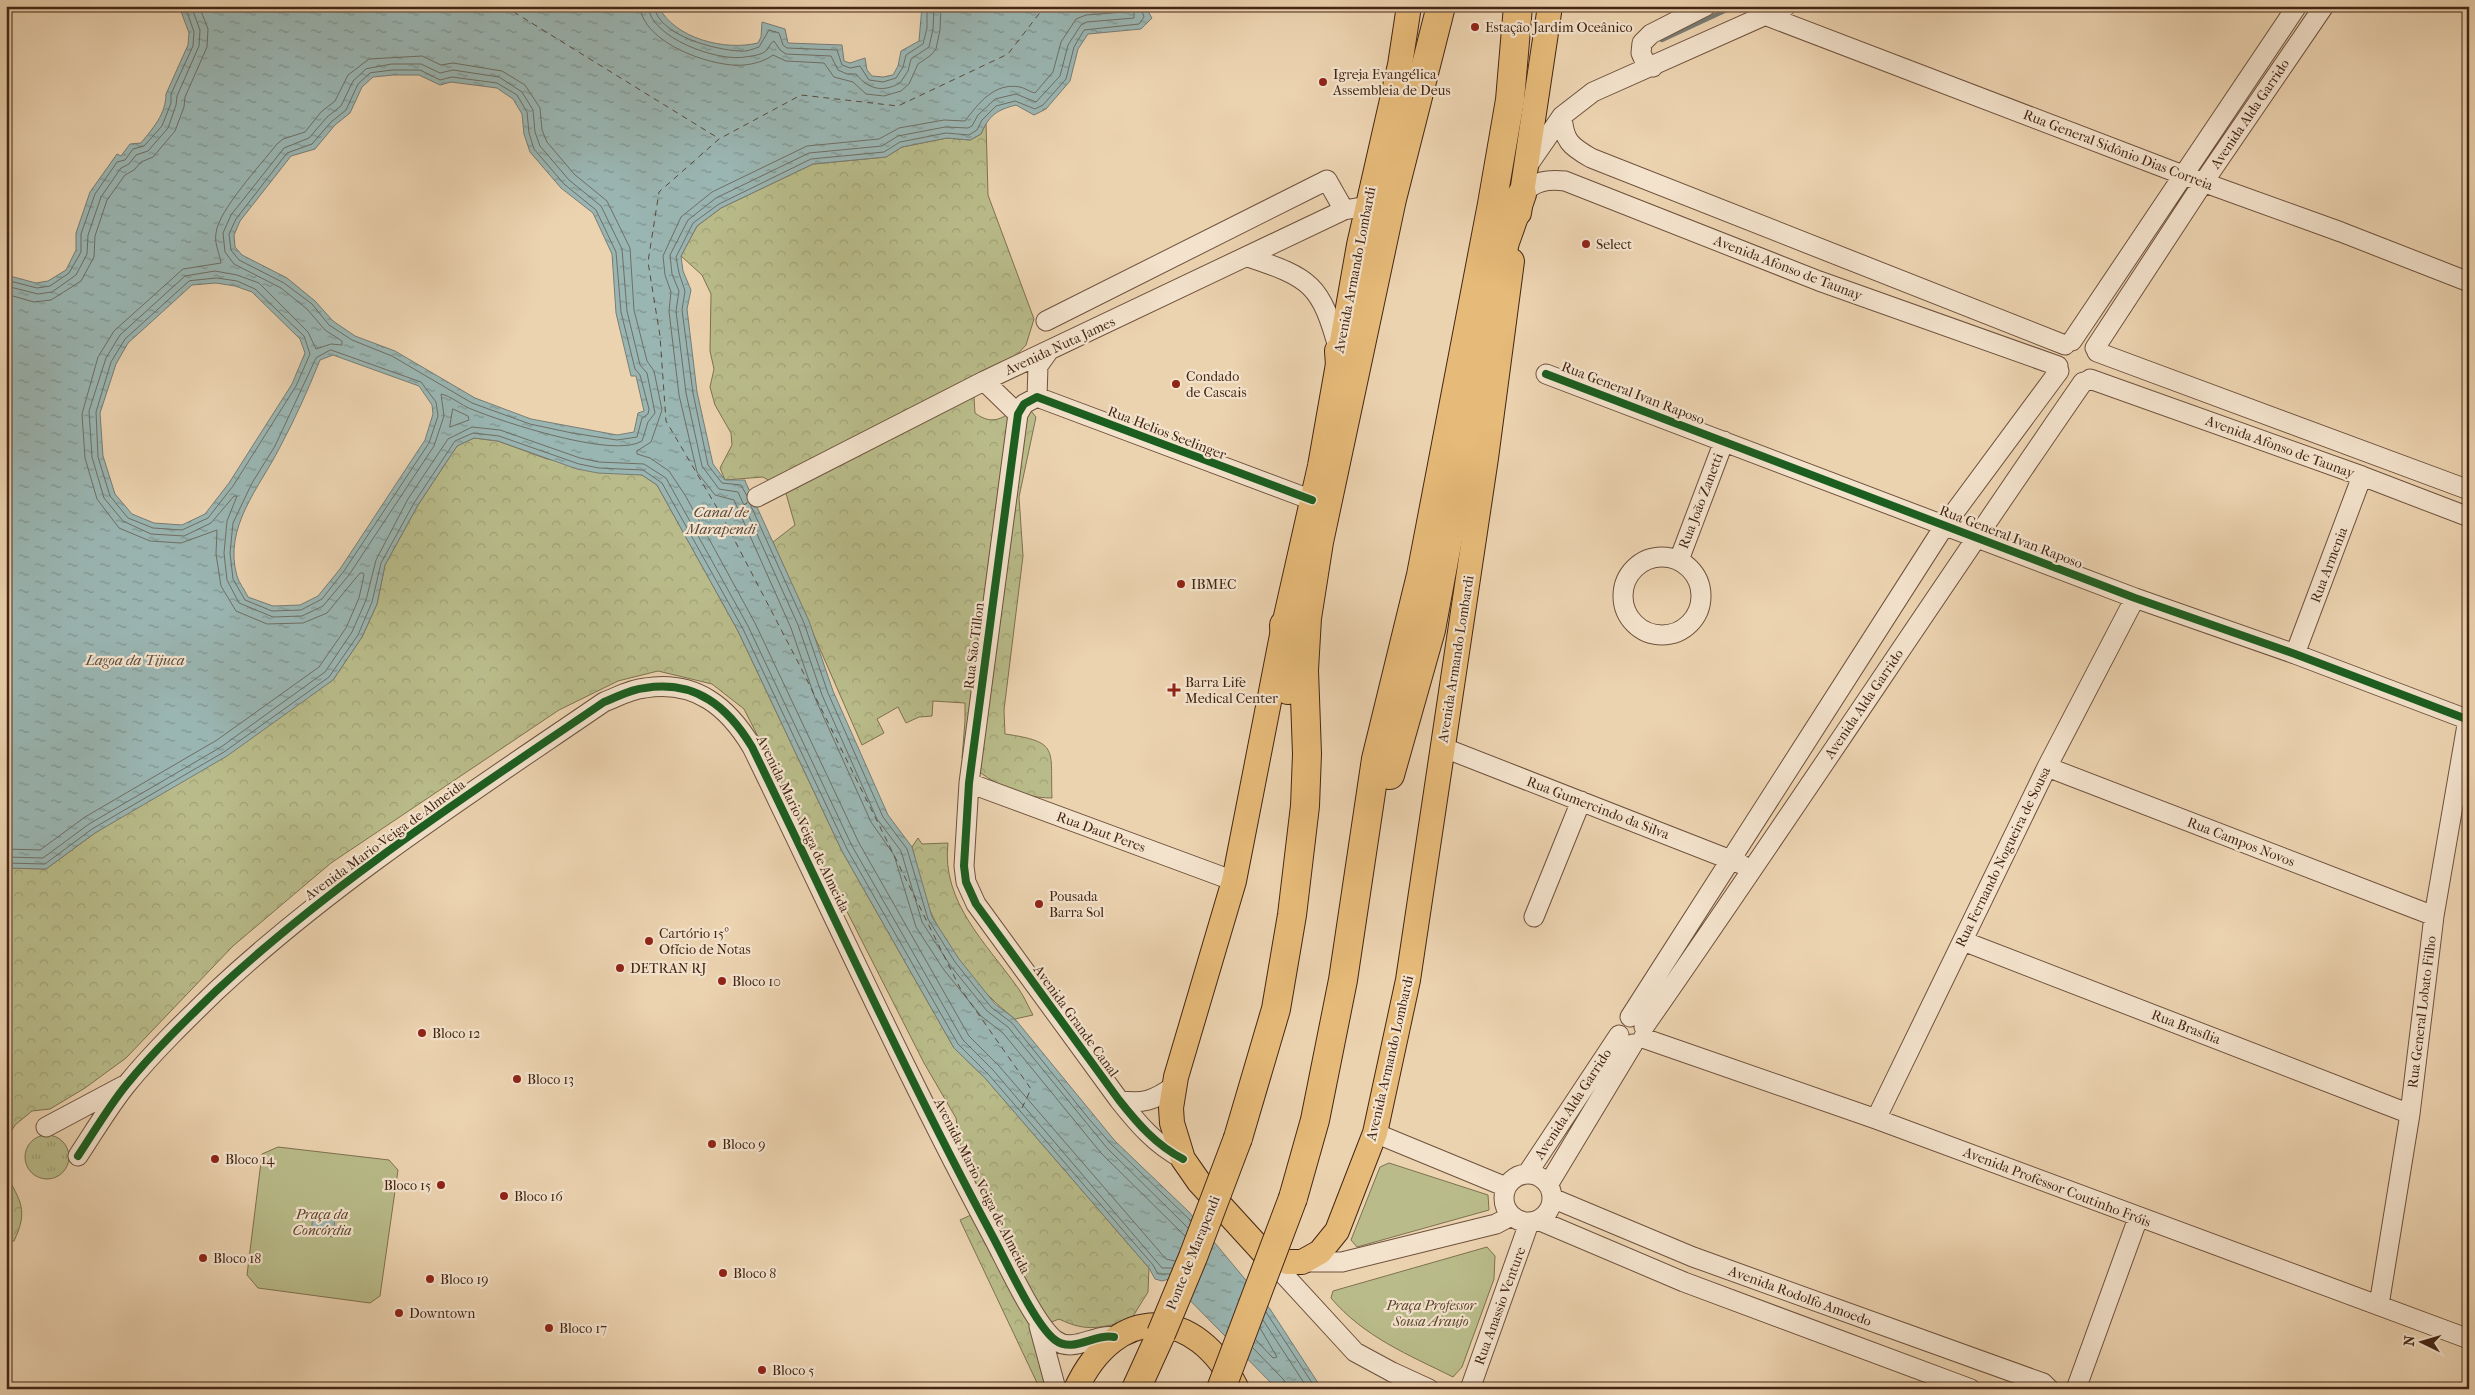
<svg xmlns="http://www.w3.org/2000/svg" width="2475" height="1395" font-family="'IM FELL French Canon',serif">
	<defs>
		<pattern id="grass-tufts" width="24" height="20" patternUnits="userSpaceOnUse" patternTransform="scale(1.25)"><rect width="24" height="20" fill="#b9bc8a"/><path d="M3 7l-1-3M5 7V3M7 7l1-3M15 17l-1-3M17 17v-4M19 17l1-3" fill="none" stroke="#a0a176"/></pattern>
		<pattern id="forest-crowns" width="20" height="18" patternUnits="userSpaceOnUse" patternTransform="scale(1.25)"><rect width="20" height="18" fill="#b9bc8a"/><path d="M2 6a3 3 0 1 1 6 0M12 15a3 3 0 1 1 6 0" fill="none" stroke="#a0a176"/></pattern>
		<pattern id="water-ripples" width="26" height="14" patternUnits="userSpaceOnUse" patternTransform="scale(1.25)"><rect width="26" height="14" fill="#9ab6b3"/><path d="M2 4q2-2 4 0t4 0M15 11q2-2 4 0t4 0" fill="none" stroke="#7f9490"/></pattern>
	</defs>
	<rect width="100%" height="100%" fill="#ecd3b0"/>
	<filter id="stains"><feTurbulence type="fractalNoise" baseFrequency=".004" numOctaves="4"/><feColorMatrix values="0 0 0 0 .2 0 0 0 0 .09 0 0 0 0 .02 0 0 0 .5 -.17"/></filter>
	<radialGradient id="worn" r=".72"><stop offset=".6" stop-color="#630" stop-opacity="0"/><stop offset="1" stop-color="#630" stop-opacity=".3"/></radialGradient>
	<path fill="url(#grass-tufts)" stroke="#7e7150" d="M25 1157a22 22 0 1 1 44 0a22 22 0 1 1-44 0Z"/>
	<path fill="url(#forest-crowns)" stroke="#7e7150" d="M986,123L988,195L1034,319L1026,345L1012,360L987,375L974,397L975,413C994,427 1003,417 1021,406L1031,411L1036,417L1019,497L1023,556L1004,710L1005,734C1060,742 1050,749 1052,798C1017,798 988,781 962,758L965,721V703L933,701L932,716L919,717L906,723L898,707L877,719L884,733L862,745L773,542L795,525L785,490L763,477L725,480L720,468L732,445L731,433L715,405L710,387L714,369L710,351L711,294L702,275L681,256L697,226L721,208L813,164L886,157L902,147L947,138L970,140L981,134Z
		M474,438L498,441L547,459L642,475L657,485L738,631L842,851L954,1048L985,1078L1149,1268L1148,1292L1130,1321C1100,1327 1088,1333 1059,1319L1034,1329L1047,1382L1039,1387L960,1220L971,1215L956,1118L924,1063L744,709L712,684L658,671L618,681L559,710L331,863L233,946L126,1058L85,1088L50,1109L32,1111L15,1125L6,1140V868L46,869L95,833L333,680L362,637L377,604L385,565L418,505L457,446Z
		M918,838L922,844L948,843C941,902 987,944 1018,988C1024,996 1028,1006 1033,1015L1015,1019C982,994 951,955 933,917C922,897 918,869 912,847Z
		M6,1173C20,1202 29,1209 14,1241H6Z"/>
	<path fill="#b9bc8a" stroke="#7e7150" d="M278,1147L389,1160L398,1170L380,1296L370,1303L258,1288L247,1275L262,1154Z
		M1389,1163L1488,1195L1489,1210L1357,1247L1351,1240L1380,1167Z
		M1487,1247L1495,1256L1494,1279L1462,1367L1453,1377C1409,1355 1364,1337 1331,1298L1333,1291Z"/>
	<path fill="url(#water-ripples)" stroke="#787c74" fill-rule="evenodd" d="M179,6H658C675,39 725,51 758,43L761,37L762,22L785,29L788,43L842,45L844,61L850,63L865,58L867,70L872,76L883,77L893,75L898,66L901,51L919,41L922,6H1145L1152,18L1141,29L1088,34L1078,49L1070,81L1046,109L1034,115L1016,105C997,110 989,115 981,134L970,140L947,138L902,147L886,157L813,164L721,208L697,226L681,256L683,271L691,290L687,309L697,392L713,464L725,480H745L746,483L809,621L833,691L888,815L912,847L932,917L959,959L995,1004L1015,1019L1115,1141L1189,1212L1270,1309L1322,1389H1277L1169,1279L1162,1281L1155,1279L1149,1268L985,1078L954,1048L842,851L738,631L657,485L642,475L598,473L577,469L498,441L474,438L457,446L418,505L385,565L377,604L362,637L333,680L227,756L95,833L46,869L6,868V275L36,283L48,281L66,270L76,250V233L90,192L117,154L121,156L130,144L141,143C153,128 166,114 166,94L188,45L189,33ZM393,75H419L440,85L451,82L497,88L513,99L522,114L524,134L530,152L561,188L593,213L612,254L616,313L631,376H636L644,411L638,413L634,432L617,435L531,419L475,398L395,351L355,336L333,321L315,301L287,278L242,255L235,247L234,235L240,221L291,156L315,149L335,125L350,113L362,87L373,77ZM216,283L235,286L252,292L300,339L305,353L292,384L229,483L205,514L182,525L154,523L132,514L115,494L103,456L100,413L116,364L128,343L192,285ZM333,355L419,386L432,405L433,414L425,440L340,569L318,596L300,605L273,606L248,597C245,590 239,583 237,576C223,527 260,487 280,447C295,419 308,390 320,360Z
		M313,1214L335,1217L333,1237L311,1234Z"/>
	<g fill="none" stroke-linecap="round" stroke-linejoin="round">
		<path stroke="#6f6e64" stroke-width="1" d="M640,6C642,43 713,68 744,65C754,64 765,61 773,55L786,61L824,63L834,77L853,82L866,94L884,96L901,91L909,84L918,64L931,55L936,49L940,30L941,6
			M648,6C650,38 718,62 745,57C752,56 762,55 767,50C770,46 770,43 774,41L780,50L786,54L831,56L838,70L847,74H856C868,89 882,93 900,83L908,71L911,59L929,47L933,29L934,6
			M654,6C658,36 716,50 740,51C746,52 753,49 759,47L769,30L779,33L783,45L787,48L837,50L842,65L850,68L860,66L869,80L883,82L896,78L903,67L906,55L923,44L927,28V6
			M1126,6L1124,12L1086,15L1076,19L1061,42L1053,72L1035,93C1030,92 1025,88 1020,87C994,82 978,104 965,121L944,120L899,128L879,139L807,146L712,192L681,217L663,256L665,275L671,292L669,311L679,395L697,472L715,495L734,500L791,628L815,698L871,822L894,855L916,927L944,970L981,1016L1003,1033L1101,1153L1185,1236
			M1134,6V18L1087,22L1081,25L1068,45L1060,76L1036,102L1016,94L995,99L978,115L972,126L968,128L945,127L898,136L882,146L809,153L716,198L688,220L670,255L672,274L679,291L676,311L686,393L702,466L719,489L738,492L798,625L822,695L877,819L901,851L922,922L950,965L987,1011L1008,1027L1107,1148L1188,1228
			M392,64H421L440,73L453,70L499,77L522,92L533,110L535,132L540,146L569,180L601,206L622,249L627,311L640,365L647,373L655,413L648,422L642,441C614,459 503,422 471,409C461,405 451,396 441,394L444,416L434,446L349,575L323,606L302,616L273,617L239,603L227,580L224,553L227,521L237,496H234L211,523L184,536L151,534L123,521L104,498L92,457L89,411L106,358L120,335L185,276L215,271L237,275L259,283L308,332L316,349L331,344L342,345V341L325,330L307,309L281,288L234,264L225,252L223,233L231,215L284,148L309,138L327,117L341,106L353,81L366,69Z
			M393,70H420L440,80L452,77L497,83L517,95L527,112L529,133L534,149L564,184L596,210L616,252L621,312L635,369L640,375L649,409L648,414L642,418L637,437L617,440L572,433L530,424L472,403L392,356L352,340L329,325L312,304L284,283L239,260L231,250L229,234L236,219L287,153L312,144L331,122L346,110L358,84L370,73Z
			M217,278L237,281L255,289L304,336L310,354L296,386L233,486L208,518L182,530L153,528L128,518L110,496L98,457L96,412L111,362L125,339L189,281Z
			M6,280L37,288L50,286L69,273L81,252V234L95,194L117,162L125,160L133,149L144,146L162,126L171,103V94L193,46L194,32L185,6
			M6,286L38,294L52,292L76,275L87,254L88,235L101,197L121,168L129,164L136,155L148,151L168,128L176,105L177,96L199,46L200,30L191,6
			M6,294L34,302L51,300L81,281L94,257L95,236L107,200L125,175L134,170L141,162L153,157L175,131L184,107L185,97L207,47L208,29L199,6
			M331,350L421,382L436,402L438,416L429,443L344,571L322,599L301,610L272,611L245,600L233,579L230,553L233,523L252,483L275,446L316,358Z
			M453,409L468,416L469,420L450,427Z
			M747,496L741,485L722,483L708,465L693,393L682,310L685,291L679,273L676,257L693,223L719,204L811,159L884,152L900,142L946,133L969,135L977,130L982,120L996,106L1015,101L1035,109L1043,105L1066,79L1074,47L1084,30L1139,24L1144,17L1140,6
			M751,506L804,623L828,693L883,817L907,849L928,919L955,962L991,1007L1012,1023L1089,1119L1111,1144L1191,1221
			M6,849L40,850L85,817L217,740L319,667L346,628L359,598L364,575L363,573H360L327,613L303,623L267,624L236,611L221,586L216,554L217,530L181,543L150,541L119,528L97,499L85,458L82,414L98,357L114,331L183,269L221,263C220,254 214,244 216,233C218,211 262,163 277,144L283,139L305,132L321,112L335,101L348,75L369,59L422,56L441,65L453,63L502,71L525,85L540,108L542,130L547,142L574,174L607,201L630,248L634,310L647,361L654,371L662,410L651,442L637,451V454L650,458L669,471L685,495L755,623L859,843L969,1036L999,1066L1166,1259L1175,1261
			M6,857L43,858L89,824L221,747L325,672L352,632L366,600L376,560L408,499L448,439L472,427L500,430L580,458L599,462L644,464L666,478L748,626L852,846L963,1040L993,1070L1162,1268H1172
			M6,863L45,864L92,829L224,752L329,677L358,635L372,602L381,563L414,503L455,441L473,433L499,436L579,464L599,468L643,470L662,483L743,629L847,849L958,1044L989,1075L1153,1265L1158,1274H1170
			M1266,1312L1316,1389
			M1263,1320L1308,1389
			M1256,1340L1273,1358L1277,1357L1260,1328
			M1253,1348L1284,1380L1286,1389"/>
		<path stroke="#787c74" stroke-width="4.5" d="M1662,40L1735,6"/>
		<path stroke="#5a4a3c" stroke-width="1" stroke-dasharray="6 5" stroke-linecap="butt" d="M504,6L718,138
			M724,518L750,501
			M1022,1108L1031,1089L960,988L799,664L723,518L666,421L660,336L648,262L659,192L719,139L801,95L898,106L1008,54L1045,6"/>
		<defs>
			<path id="minor" d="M1767,16L2183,175L2341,232L2469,282
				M1653,67L1645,62L1641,53L1642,43L1651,34L1706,6
				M1562,116C1564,141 1570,146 1591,158L2065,345
				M1526,168L1562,116L1593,92L1786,6
				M1522,194C1535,181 1547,179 1565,181L1819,281L2058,366
				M1248,257C1311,278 1321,284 1339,351
				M1046,321L1327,180L1344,210
				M2072,341L2297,6
				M2095,348L2203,183L2324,6
				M2097,352L2469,490
				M1546,374L2135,598L2295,654L2469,720
				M2090,379L2362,476L2469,517
				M984,381L1018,414
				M1037,397L1038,366L1048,352
				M757,497L984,381L1344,210L1368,206
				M1623 596a39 39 0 1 1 78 0a39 39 0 1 1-78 0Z
				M1679,560L1724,441
				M2295,654L2362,476
				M1442,747L1741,864
				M2047,767L2434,916
				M969,783L1234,881
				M1534,917L1581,801
				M1963,941L2410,1114
				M1630,1017L1945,525L2059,371
				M1644,1027C1793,813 1935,596 2083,382
				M1643,1038L1876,1119L2469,1339
				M1119,1100C1142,1105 1155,1100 1174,1086
				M1876,1119L2047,767L2135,598
				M46,1127L123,1086
				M1375,1133L1506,1187
				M78,1156C94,1132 109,1106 127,1084C154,1051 186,1020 216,991C334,881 471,793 604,702C617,697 631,689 645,688C696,680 728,707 752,747C832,911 907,1077 993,1237C1006,1261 1035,1325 1055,1340C1073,1354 1095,1333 1114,1337
				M1183,1159C1156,1145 1138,1124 1119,1100L976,904L966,882L964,866L969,783L1018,414L1024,404L1037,397L1312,500
				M1504 1198a24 24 0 1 1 48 0a24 24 0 1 1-48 0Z
				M1527,1174L1619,1035
				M1548,1185L1633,1044
				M1552,1198L1693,1257L2043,1383L2049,1389
				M1538,1220L1684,1282L1971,1389
				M1264,1253L1355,1352L1392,1372L1429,1389
				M1302,1262H1342L1496,1224L1511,1216
				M2379,1305L2410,1114L2434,916L2468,719
				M1039,1326L1056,1389
				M1470,1389L1529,1223
				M2076,1389L2138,1218"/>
			<path id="major" d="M1409,6L1400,65L1359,245L1320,466L1284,625L1234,881L1176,1077L1171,1108L1172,1123L1183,1159L1199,1182L1263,1252L1288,1262H1302L1320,1252L1337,1231L1375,1133L1408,980L1486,458L1512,261
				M1519,213L1550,6
				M1076,1389C1116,1303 1196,1305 1237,1389"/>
			<path id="highway" d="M1339,351L1342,394
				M1284,625L1288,690
				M1390,775L1431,630L1497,276L1505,242L1522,194
				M1238,1138L1276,1009L1292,915L1305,806L1307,754L1304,670L1307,618L1319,542L1392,199L1441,6
				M1293,1198L1315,1120L1343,980L1376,759L1421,575L1492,204L1510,100L1518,6
				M1136,1389L1161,1334"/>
		</defs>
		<use href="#minor" stroke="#6e513c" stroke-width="21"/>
		<use href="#major" stroke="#442615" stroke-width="26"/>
		<use href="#highway" stroke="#442615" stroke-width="30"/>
		<use href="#minor" stroke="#f3e2cc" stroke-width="19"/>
		<use href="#major" stroke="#e6ba78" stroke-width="24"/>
		<use href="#highway" stroke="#e6ba78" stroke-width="28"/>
		<defs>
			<path id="highway-bridge" d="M1161,1334L1193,1257L1238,1138
				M1221,1389L1293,1198"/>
		</defs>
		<use href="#highway-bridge" stroke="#442615" stroke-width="30" stroke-linecap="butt"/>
		<use href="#highway-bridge" stroke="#e6ba78" stroke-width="28"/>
		<defs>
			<path id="cycleway" d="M1546,374L2135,598L2295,654L2469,720
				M78,1156C94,1132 109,1106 127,1084C154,1051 186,1020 216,991C334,881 471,793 604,702C617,697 631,689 645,688C696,680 728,707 752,747C832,911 907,1077 993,1237C1006,1261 1035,1325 1055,1340C1073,1354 1095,1333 1114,1337
				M1183,1159C1156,1145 1138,1124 1119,1100L976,904L966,882L964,866L969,783L1018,414L1024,404L1037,397L1312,500"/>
		</defs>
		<use href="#cycleway" stroke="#f3e2cc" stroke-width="11"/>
		<use href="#cycleway" stroke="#1b5e20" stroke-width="8"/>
	</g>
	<g fill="#8f2418" stroke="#f3e2cc" stroke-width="2">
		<circle cx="1475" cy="27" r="5"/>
		<circle cx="1323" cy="82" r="5"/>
		<circle cx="1586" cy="244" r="5"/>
		<circle cx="1176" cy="384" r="5"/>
		<circle cx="1181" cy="584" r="5"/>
		<path d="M1171.5 682.5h5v5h5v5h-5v5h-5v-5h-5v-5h5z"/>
		<circle cx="1039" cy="904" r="5"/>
		<circle cx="649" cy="941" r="5"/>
		<circle cx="620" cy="968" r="5"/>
		<circle cx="722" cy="981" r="5"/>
		<circle cx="422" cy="1033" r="5"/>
		<circle cx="517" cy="1079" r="5"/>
		<circle cx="712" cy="1144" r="5"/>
		<circle cx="215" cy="1159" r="5"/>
		<circle cx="441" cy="1185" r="5"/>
		<circle cx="504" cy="1196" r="5"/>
		<circle cx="203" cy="1258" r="5"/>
		<circle cx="723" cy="1273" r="5"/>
		<circle cx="430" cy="1279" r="5"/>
		<circle cx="399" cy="1313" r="5"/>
		<circle cx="549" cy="1328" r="5"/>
		<circle cx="762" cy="1370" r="5"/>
	</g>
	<g text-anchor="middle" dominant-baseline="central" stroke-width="4.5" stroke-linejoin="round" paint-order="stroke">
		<g font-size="14" fill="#442615" stroke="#f3e2cc" text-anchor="start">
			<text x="1485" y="27">Estação Jardim Oceânico</text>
			<text x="1333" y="74">Igreja Evangélica<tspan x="1333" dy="16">Assembleia de Deus</tspan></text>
			<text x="1596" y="244">Select</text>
			<text x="1186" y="376">Condado<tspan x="1186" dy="16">de Cascais</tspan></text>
			<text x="1191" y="584">IBMEC</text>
			<text x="1185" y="682">Barra Life<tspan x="1185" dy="16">Medical Center</tspan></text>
			<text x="1049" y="896">Pousada<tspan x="1049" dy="16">Barra Sol</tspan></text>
			<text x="659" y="933">Cartório 15º<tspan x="659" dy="16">Ofício de Notas</tspan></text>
			<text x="630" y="968">DETRAN RJ</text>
			<text x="732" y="981">Bloco 10</text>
			<text x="432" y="1033">Bloco 12</text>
			<text x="527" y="1079">Bloco 13</text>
			<text x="722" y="1144">Bloco 9</text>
			<text x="225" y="1159">Bloco 14</text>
			<text x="431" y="1185" text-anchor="end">Bloco 15</text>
			<text x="514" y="1196">Bloco 16</text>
			<text x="213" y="1258">Bloco 18</text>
			<text x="733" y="1273">Bloco 8</text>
			<text x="440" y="1279">Bloco 19</text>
			<text x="409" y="1313">Downtown</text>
			<text x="559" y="1328">Bloco 17</text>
			<text x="772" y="1370">Bloco 5</text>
		</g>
		<g font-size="14" fill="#442615" stroke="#f3e2cc">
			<text transform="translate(2250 114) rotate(-56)">Avenida Alda Garrido</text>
			<text transform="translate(2118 150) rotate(21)">Rua General Sidônio Dias Correia</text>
			<text transform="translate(1788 268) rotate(21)">Avenida Afonso de Taunay</text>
			<text transform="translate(1355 270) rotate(-79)">Avenida Armando Lombardi</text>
			<text transform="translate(1060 346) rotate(-25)">Avenida Nuta James</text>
			<text transform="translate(1633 393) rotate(21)">Rua General Ivan Raposo</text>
			<text transform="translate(1167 433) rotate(21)">Rua Helios Seelinger</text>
			<text transform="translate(2280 447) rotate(20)">Avenida Afonso de Taunay</text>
			<text transform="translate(1701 501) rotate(-69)">Rua João Zanetti</text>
			<text transform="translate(2011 537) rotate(21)">Rua General Ivan Raposo</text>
			<text transform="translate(2329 565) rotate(-69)">Rua Armenia</text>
			<text transform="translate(974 646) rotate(-83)">Rua São Tillon</text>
			<text transform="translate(1456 659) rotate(-81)">Avenida Armando Lombardi</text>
			<text transform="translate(1864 704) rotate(-56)">Avenida Alda Garrido</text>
			<text transform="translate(1598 808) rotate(21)">Rua Gumercindo da Silva</text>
			<text transform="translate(803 824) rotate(64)">Avenida Mario Veiga de Almeida</text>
			<text transform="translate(1101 832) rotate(20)">Rua Daut Peres</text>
			<text transform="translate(385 840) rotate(-36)">Avenida Mario Veiga de Almeida</text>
			<text transform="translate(2241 842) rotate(21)">Rua Campos Novos</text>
			<text transform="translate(2003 857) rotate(-64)">Rua Fernando Nogueira de Sousa</text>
			<text transform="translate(2422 1012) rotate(-83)">Rua General Lobato Filho</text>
			<text transform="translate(1076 1021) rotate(54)">Avenida Grande Canal</text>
			<text transform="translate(2186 1027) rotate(21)">Rua Brasília</text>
			<text transform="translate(1390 1058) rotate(-77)">Avenida Armando Lombardi</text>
			<text transform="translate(1573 1104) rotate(-57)">Avenida Alda Garrido</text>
			<text transform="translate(982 1186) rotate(63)">Avenida Mario Veiga de Almeida</text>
			<text transform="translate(2057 1187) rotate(21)">Avenida Professor Coutinho Fróis</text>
			<text transform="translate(1193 1253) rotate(-68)">Ponte de Marapendi</text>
			<text transform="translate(1800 1296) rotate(20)">Avenida Rodolfo Amoedo</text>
			<text transform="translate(1500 1306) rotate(-70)">Rua Anassio Venture</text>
		</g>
		<g font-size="14" font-style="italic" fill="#5b442c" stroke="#f3e2cc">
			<text x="322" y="1214">Praça da<tspan x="322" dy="16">Concórdia</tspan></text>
			<text x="1431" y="1305">Praça Professor<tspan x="1431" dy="16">Sousa Araujo</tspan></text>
		</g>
		<g font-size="15" font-style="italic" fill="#5a4a3c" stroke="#f3e2cc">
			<text x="721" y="512">Canal de<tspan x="721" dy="17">Marapendi</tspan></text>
			<text x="135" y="660">Lagoa da Tijuca</text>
		</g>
	</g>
	<rect width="2475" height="1395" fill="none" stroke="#ecd3b0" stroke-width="25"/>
	<rect x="8" y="8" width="2460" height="1380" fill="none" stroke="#442615" stroke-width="2.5"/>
	<rect x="12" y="12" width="2450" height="1370" fill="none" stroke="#442615"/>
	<g transform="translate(2422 1342) rotate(275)" stroke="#f3e2cc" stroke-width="4" paint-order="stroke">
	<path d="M0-4L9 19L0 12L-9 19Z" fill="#442615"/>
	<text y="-8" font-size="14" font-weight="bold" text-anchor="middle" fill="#442615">N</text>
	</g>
	<rect width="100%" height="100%" filter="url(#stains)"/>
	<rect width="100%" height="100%" fill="url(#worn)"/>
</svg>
